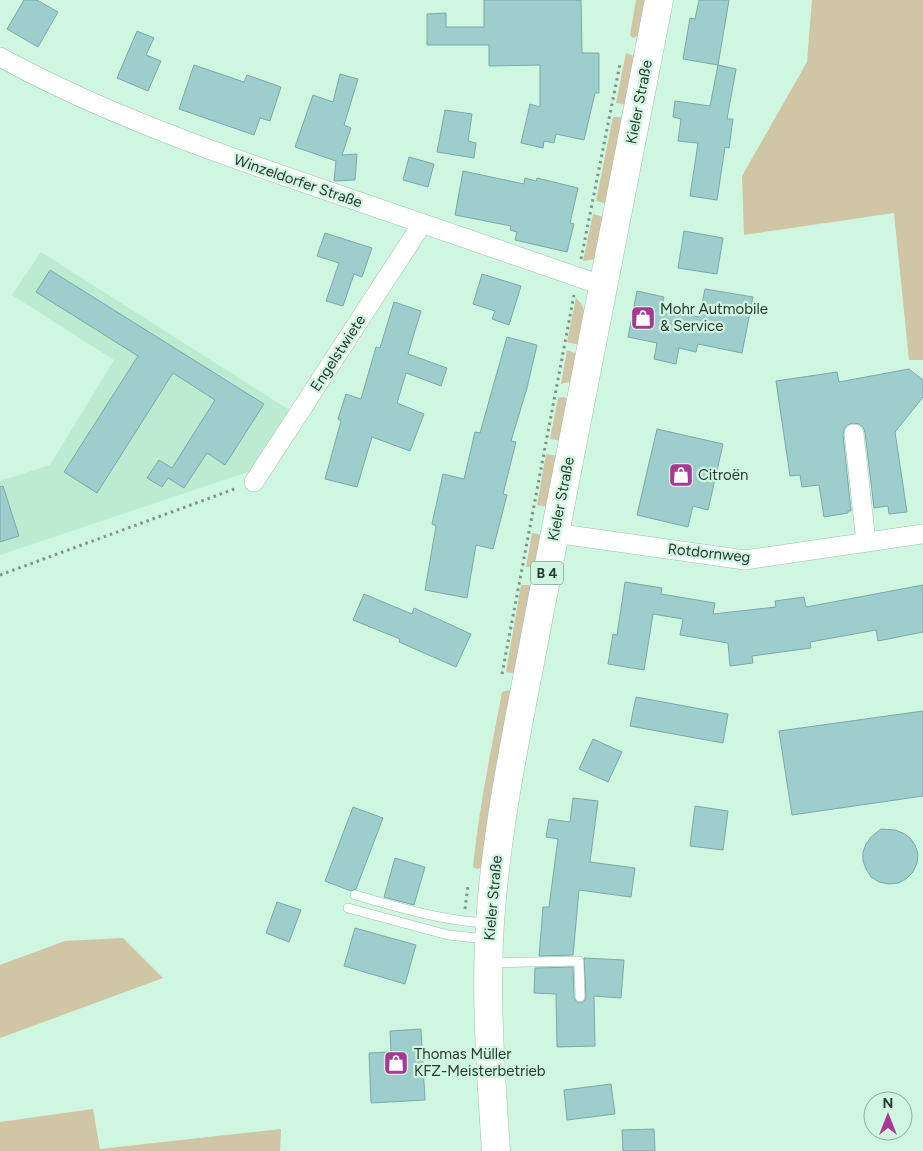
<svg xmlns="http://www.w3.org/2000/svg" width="923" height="1151" font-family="Figtree,sans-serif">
	<rect width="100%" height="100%" fill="#cff6e0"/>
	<path fill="#bdebd2" d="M41,252L291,411L254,470L0,555V481L50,465L114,360L12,295Z"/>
	<path fill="#d0c5a4" d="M636,0H647L640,35L633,38L630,35Z
		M812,0H923V360H909L894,213L744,235L742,176L807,62Z
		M626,53L636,57L626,105L616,103Z
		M613,117H620L624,119L608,204L596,201Z
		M593,214L604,217L595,259L583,261Z
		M576,298C591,311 583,327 580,345L567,342Z
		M567,350L575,353L577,356L572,381L561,384Z
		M564,397L568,400L562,441L550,439L558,398Z
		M546,454L558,456L549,507L537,505Z
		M532,533L544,535L536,567H526Z
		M521,585H529L533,588L518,674L506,672Z
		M509,690L513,694L482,867L477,869L473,867C479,808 491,750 502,692Z
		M123,938L163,978L0,1038V965L65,941Z
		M93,1109L100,1149L281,1129L280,1151H0V1122Z"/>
	<path fill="#9ecdcd" stroke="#7ba9a9" d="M24,0H37L58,12L38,47L7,29Z
		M484,0H581L582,53H599V93H595L584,140L556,134L554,143L544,141L543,148L521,143L530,104L540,107V65L489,66V45H427V14L446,13V27H484Z
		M699,0H729L718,65L683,59L690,18L695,19Z
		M137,31L154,38L146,55L161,61L148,91L117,78Z
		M194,65L244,82L247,75L281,87L270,121L260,118L254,135L179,109Z
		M718,65L736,69L727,119H733L729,148L725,147L717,200L690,196L698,143L678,141L681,119L673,117L675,101L710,106Z
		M340,74L358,79L344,125L351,128L342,155L357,154L355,180L334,181L336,161L295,147L313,95L333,102Z
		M445,110L472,114L468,141L476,143L474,158L437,152Z
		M409,157L434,164L428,187L403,180Z
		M463,171L524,184L525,178L536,181L537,178L578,188L570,223L574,224L567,252L515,240L517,232L510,230L511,226L455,215Z
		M684,231L723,238L717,274L678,268Z
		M325,233L372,248L362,277L354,274L343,306L326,301L339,263L317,256Z
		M50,270L264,404L225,465L207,453L184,488L168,478L162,487L147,478L159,460L172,468L215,400L173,373L97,493L64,472L138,356L36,292Z
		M482,274L521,286L509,325L492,319L495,311L473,304Z
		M705,289L753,297L742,353L698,344L696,352L679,348L676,364L654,359L657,343L628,337L637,291L664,297L662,309L699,317Z
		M394,302L421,311L408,354L447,368L441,386L406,373L397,403L424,414L410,451L372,437L357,487L325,479L341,421L338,419L346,394L361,399L376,347L380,348Z
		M507,337L537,345L527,388L511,441L516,442L503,494L507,495L493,549L476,545L467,598L425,590L436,526L432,524L443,474L464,479L475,432L480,433Z
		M909,369L923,380V397L895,432L907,512L889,514L888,506L874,508L865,432L863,427L859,424L853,423L847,425L844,429L843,435L851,511H848V513L824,517L819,485L802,487L800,475L790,476L776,381L837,372L839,382Z
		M657,429L723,444L708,510L693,506L688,527L637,515Z
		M3,486L19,536L0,542V487Z
		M625,582L662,588L661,594L715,603L713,614L776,607L775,601L804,597L806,607L923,585V632L878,641L876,630L810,642L811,648L752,656L753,663L730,666L728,643L680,635L683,619L653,614L644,670L608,664L613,634L617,635Z
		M364,594L412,614L414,608L471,634L456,667L399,642L400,639L353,620Z
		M636,697L728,714L723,743L630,726Z
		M923,711V796L792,815L779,731Z
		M593,739L622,752L608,782L579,769Z
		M573,798L598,801L590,862L635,868L631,897L579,890L573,955L539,956L543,907H549L558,839L546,837L549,819L570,822Z
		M695,806L728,811L723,850L690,846Z
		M353,807L383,818L356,889L351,891L325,881Z
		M881,829L895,830L903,833L910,838L915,845L918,854L917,863L913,872L906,879L898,883L889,884L879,882L871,877L866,869L863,861V852L866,844L871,837Z
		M395,858L425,867L414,905L384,897Z
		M277,902L301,910L289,942L266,933Z
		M355,928L416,945L405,984L344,966Z
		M584,958L624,960L621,998L594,996L595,1046L557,1047L556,994L534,993L535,968L573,967L574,998L577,1002L581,1003L585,1000L586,997Z
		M421,1029L425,1100L371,1103L369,1053L391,1052L390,1031Z
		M611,1084L615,1114L567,1120L564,1090Z
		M654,1129L655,1151H623L622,1130Z"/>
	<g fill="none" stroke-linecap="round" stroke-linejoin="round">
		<defs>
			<path id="service" d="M355,895C398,907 442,921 487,923
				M348,908L448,935L487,939
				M491,963L579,961L580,997"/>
			<path id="minor" d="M0,57C102,113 219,154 328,191C420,223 512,255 604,286
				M854,434L866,542
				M254,482L422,224
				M554,533L745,560L923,534"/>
			<path id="primary" d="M496,1151C491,1075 485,999 490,923C497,818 521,713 540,610C578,406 620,203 659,0"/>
		</defs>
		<use href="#service" stroke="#9dc2ae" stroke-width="10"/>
		<use href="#minor" stroke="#9dc2ae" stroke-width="20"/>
		<use href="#primary" stroke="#9dc2ae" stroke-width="29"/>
		<path stroke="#7c9687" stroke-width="3" stroke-dasharray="2.5 4" stroke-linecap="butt" d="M581,259L620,64
			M0,575L237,488
			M502,674L574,295
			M465,909L468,885"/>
		<use href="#service" stroke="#fff" stroke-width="9"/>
		<use href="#minor" stroke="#fff" stroke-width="19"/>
		<use href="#primary" stroke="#fff" stroke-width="28"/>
	</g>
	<defs>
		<symbol id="shop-square" viewBox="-11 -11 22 22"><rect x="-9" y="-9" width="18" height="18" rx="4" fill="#a83896" stroke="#cff6e0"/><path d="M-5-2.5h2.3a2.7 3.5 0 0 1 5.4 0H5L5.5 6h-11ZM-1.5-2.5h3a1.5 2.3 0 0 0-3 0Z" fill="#fff"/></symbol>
	</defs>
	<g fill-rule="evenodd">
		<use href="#shop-square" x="629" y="304" width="28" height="28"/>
		<use href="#shop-square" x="667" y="461" width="28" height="28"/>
		<use href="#shop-square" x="382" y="1049" width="28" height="28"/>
	</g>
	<g text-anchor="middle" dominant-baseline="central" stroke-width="4.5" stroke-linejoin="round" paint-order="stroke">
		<rect fill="#cff6e0" stroke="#5c7266" stroke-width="1" x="531" y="561.5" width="32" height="23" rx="4"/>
		<g font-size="14" font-weight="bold" fill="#2b3a32">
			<text x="547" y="573">B 4</text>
		</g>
		<g font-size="15" fill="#2b3a32" stroke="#cff6e0">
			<text transform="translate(639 102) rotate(-79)">Kieler Straße</text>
			<text transform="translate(298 181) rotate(19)">Winzeldorfer Straße</text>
			<text transform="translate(338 353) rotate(-57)">Engelstwiete</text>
			<text transform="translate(561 499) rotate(-79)">Kieler Straße</text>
			<text transform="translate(709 553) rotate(6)">Rotdornweg</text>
			<text transform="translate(493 898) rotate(-85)">Kieler Straße</text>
		</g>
		<g font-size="15" fill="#2b3a32" stroke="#cff6e0" text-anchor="start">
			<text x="660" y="309">Mohr Autmobile<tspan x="660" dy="17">&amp; Service</tspan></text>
			<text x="698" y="475">Citroën</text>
			<text x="414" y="1054">Thomas Müller<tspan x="414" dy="17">KFZ-Meisterbetrieb</tspan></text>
		</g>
	</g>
	<g transform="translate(888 1116)"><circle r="24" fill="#cff6e0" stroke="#8dab9a"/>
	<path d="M0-4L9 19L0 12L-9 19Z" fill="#a83896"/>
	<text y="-8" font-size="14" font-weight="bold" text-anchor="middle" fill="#2b3a32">N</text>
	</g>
</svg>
